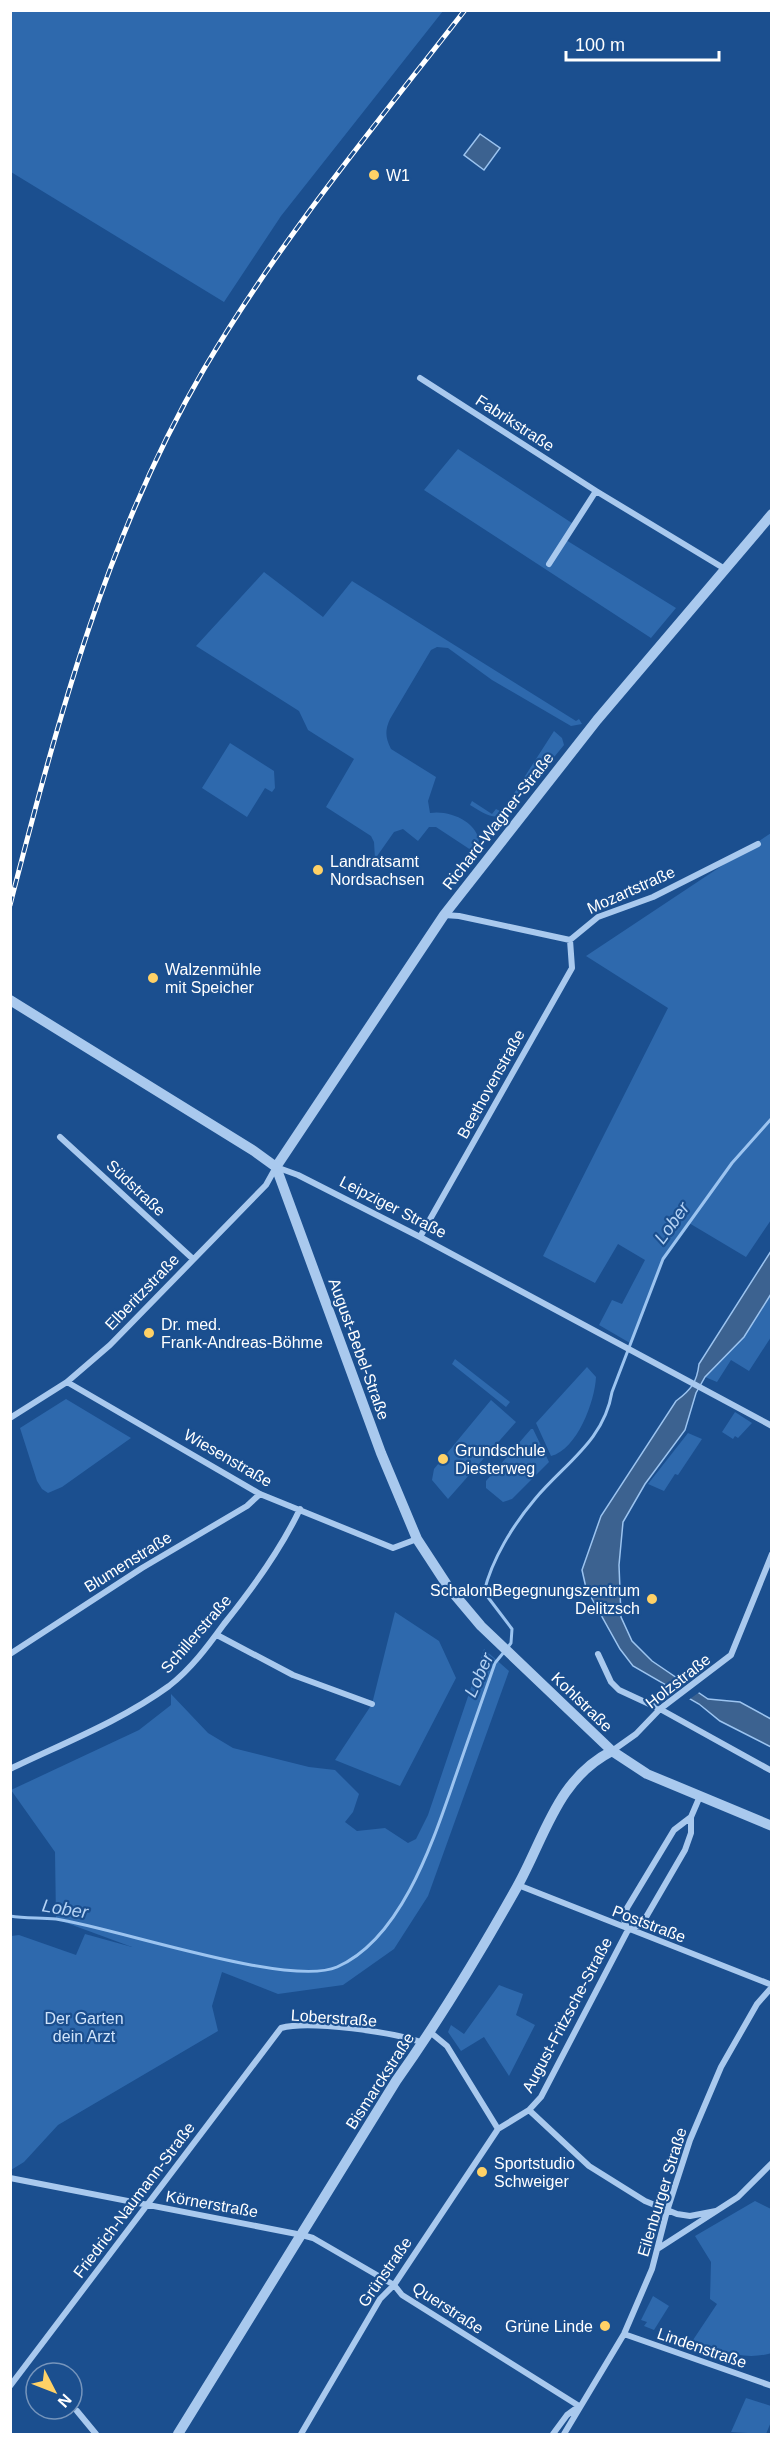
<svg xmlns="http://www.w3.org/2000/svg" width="782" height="2445" font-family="Helvetica,sans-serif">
	<rect width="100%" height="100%" fill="#1b4f8f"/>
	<path fill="#2e69ad" d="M10,11L11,10L443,11L281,216L224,302L11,172Z
		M458,449L575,525L566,540L676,608L651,638L424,490Z
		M264,572L323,617L352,581L576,721L579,719L582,724L571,726L492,680L448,648L437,647L431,650L390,719C385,730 385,737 391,749L436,777L428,801L430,813C452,809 488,826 477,854L436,827H429L418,841L403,829L394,832L375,859L374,842L371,836L326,807L354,759L308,730L299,711L196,646Z
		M554,731L562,738L564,745L509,812C495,822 483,813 470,805L472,801L492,814L496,809L502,812Z
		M230,743L274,771L275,788L272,792L265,788L247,817L202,788Z
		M771,833V1220L746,1257L689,1223L663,1259L630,1343L599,1325L612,1300L622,1304L645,1260L618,1244L595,1283L543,1256L668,1008L586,956Z
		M771,1294V1337L749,1371L731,1360L717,1382L705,1377L744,1337Z
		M455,1359L510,1402L506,1407L452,1364Z
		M587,1367L596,1377C595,1401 577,1450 551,1456L536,1423Z
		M66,1399L131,1438L62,1487L48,1493L42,1489L37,1481L20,1428Z
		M491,1400L516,1422L448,1499L432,1480L434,1469Z
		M735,1412L752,1423L738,1438L735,1436L733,1439L722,1432Z
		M531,1429H533L549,1462L512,1499L503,1502L486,1488V1481Z
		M688,1433L702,1439L678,1475L675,1474L664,1491L648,1484Z
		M395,1612L439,1641L456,1678L400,1786L335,1760L372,1704Z
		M484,1649L509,1671L428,1896L394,1949L343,1985L278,1994L222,1972L212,2006L218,2031L58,2125L24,2162L11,2170V1936L19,1935L76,1955L85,1934L132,1947L56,1919L55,1852L11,1790L139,1730L171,1705V1694L208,1733L233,1748L309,1767L335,1770L359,1794L353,1812L345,1822L357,1831L385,1828L408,1843L416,1839L428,1815Z
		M499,1985L523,1994L516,2015L535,2025L509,2076L484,2037L461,2051L448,2032L451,2025L464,2034Z
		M755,2201L771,2209L772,2353C744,2361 719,2351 693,2340L717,2304L710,2299L711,2262L695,2236Z
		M653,2296L669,2306L654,2330L644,2326L647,2322L641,2320Z
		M746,2398L771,2406V2422L766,2434L731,2432Z"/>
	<path fill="#3c6290" stroke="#9cc4f0" stroke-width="1.5" d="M480,134L500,148L484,170L464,155Z
		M771,1251V1294L744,1337L705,1377L696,1393L685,1430L645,1484L623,1522L619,1565L621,1617L632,1641L652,1661L708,1699L740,1702L771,1719V1747L720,1721L699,1704L633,1666L620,1649L586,1588L582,1570L601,1516L676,1401C691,1390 697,1382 699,1364Z"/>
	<path fill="#1b4f8f" d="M683,1680L701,1691L687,1701L670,1690Z"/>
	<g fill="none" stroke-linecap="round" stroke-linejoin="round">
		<path stroke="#9cc4f0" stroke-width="3" d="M508,1647L511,1643L512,1629L484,1592C492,1559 513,1525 535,1499C564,1464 604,1441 612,1392L663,1259L732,1163L772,1118
			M10,1916C26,1919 41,1917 56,1919C116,1928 289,1988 337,1967C403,1938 434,1838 456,1775C469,1737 482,1700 495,1663L504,1652"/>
		<path stroke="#a9c9ee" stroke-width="6" d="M420,378L596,491L725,569
			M549,564L596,491
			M444,915L459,916L570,940
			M570,940L598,917L653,897L758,844
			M60,1137L193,1259
			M420,1237L572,968L570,940
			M67,1382L260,1494L393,1548L417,1539
			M10,1418L67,1382L110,1345L266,1185L276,1167L298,1175L420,1237L772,1426
			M217,1635L293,1675L372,1704
			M10,1654L142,1568L247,1506L260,1494
			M598,1654L611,1682L619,1690L660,1709L772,1771
			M612,1751L636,1734L660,1709L731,1655L772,1554
			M10,1769C64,1743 121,1721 169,1686C191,1669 208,1646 224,1624C253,1588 280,1551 300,1509
			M518,1885L772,1985
			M628,1930L642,1924L685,1850L691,1833V1817L700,1796
			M430,2032L447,2046L498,2129
			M529,2110L589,2166L645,2201L677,2214L690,2216L716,2211
			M10,2178L302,2235L313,2238L394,2285L402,2295L579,2406
			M659,2248L738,2197L772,2163
			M624,2334L772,2386
			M10,2386L281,2028C309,2020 395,2032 423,2043
			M77,2411L96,2434
			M301,2434L380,2299L394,2285L498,2129L529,2110L541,2097L628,1930L624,1920L627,1908L674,1830L691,1817
			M553,2434L567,2415L578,2407
			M564,2434L624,2334L652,2269L667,2211L690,2140L721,2067L757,2004L772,1987"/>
		<path stroke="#a9c9ee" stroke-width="10" d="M10,1000L254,1151L276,1167
			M276,1167L381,1453L417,1539L449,1588L481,1626L612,1751L647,1774L772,1826
			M276,1167L444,915L597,720L772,514
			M178,2434L396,2081C440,2019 480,1953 517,1887C545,1837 557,1779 612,1751"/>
		<defs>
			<path id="rail" d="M10,905C58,720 106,536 204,369C279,241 374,127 465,10"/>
		</defs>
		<use href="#rail" stroke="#fff" stroke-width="5"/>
		<use href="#rail" stroke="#1b4f8f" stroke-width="3" stroke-dasharray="9" stroke-linecap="butt"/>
	</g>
	<g fill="#ffd166" stroke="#1b4f8f" stroke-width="2">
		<circle cx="374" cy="175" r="6"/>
		<circle cx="318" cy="870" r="6"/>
		<circle cx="153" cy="978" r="6"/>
		<circle cx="149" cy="1333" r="6"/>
		<circle cx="443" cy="1459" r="6"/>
		<circle cx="652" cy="1599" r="6"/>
		<circle cx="482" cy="2172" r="6"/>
		<circle cx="605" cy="2326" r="6"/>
	</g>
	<g text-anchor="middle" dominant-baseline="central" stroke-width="4.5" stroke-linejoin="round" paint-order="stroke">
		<g font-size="16" fill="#fff" stroke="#1b4f8f" text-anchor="start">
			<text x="386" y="175">W1</text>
			<text x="330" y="861">Landratsamt<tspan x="330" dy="18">Nordsachsen</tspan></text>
			<text x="165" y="969">Walzenmühle<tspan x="165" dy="18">mit Speicher</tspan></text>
			<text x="161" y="1324">Dr. med.<tspan x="161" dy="18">Frank-Andreas-Böhme</tspan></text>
			<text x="455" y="1450">Grundschule<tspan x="455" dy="18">Diesterweg</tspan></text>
			<text x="640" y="1590" text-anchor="end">SchalomBegegnungszentrum<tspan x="640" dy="18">Delitzsch</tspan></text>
			<text x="494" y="2163">Sportstudio<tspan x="494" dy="18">Schweiger</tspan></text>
			<text x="593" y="2326" text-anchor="end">Grüne Linde</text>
		</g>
		<g font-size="16" fill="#fff" stroke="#1b4f8f">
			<text transform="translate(515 423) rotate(33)">Fabrikstraße</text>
			<text transform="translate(498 821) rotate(-52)">Richard-Wagner-Straße</text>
			<text transform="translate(631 890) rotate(-24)">Mozartstraße</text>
			<text transform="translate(491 1084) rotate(-61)">Beethovenstraße</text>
			<text transform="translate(136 1188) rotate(43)">Südstraße</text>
			<text transform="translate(393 1207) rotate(27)">Leipziger Straße</text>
			<text transform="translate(142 1292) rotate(-46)">Elberitzstraße</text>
			<text transform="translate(359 1349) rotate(70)">August-Bebel-Straße</text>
			<text transform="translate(228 1458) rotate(30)">Wiesenstraße</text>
			<text transform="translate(128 1562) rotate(-32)">Blumenstraße</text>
			<text transform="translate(196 1634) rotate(-49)">Schillerstraße</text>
			<text transform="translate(678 1681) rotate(-38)">Holzstraße</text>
			<text transform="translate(582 1702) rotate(44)">Kohlstraße</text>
			<text transform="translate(649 1924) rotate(21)">Poststraße</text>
			<text transform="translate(567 2015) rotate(-62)">August-Fritzsche-Straße</text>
			<text transform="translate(334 2018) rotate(4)">Loberstraße</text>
			<text transform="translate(380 2081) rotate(-57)">Bismarckstraße</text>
			<text transform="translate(662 2192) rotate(-73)">Eilenburger Straße</text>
			<text transform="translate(134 2200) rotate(-53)">Friedrich-Naumann-Straße</text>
			<text transform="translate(212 2204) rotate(10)">Körnerstraße</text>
			<text transform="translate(385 2272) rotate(-55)">Grünstraße</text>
			<text transform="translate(448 2308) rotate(33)">Querstraße</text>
			<text transform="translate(702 2348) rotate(19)">Lindenstraße</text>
		</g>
		<g font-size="16" fill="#cfe3fa" stroke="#1b4f8f">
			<text x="84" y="2018">Der Garten<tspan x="84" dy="18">dein Arzt</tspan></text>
		</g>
		<g font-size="18" font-style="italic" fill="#b5d3f5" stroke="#1b4f8f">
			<text transform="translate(672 1223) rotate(-54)">Lober</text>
			<text transform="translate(479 1675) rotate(-66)">Lober</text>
			<text transform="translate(65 1909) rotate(9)">Lober</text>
		</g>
	</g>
	<rect width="782" height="2445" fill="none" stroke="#ffffff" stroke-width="24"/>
	<g transform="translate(54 2391) rotate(132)"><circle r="28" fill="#1b4f8f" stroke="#7695bc" stroke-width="1.5"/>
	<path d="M0-4.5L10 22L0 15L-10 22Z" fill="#ffd166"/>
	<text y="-9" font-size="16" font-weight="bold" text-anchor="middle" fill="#ffffff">N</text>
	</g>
	<path d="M566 51v9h153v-9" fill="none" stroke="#ffffff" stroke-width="3"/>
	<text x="575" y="51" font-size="18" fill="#ffffff" stroke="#1b4f8f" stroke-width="4.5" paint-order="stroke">100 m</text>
</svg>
